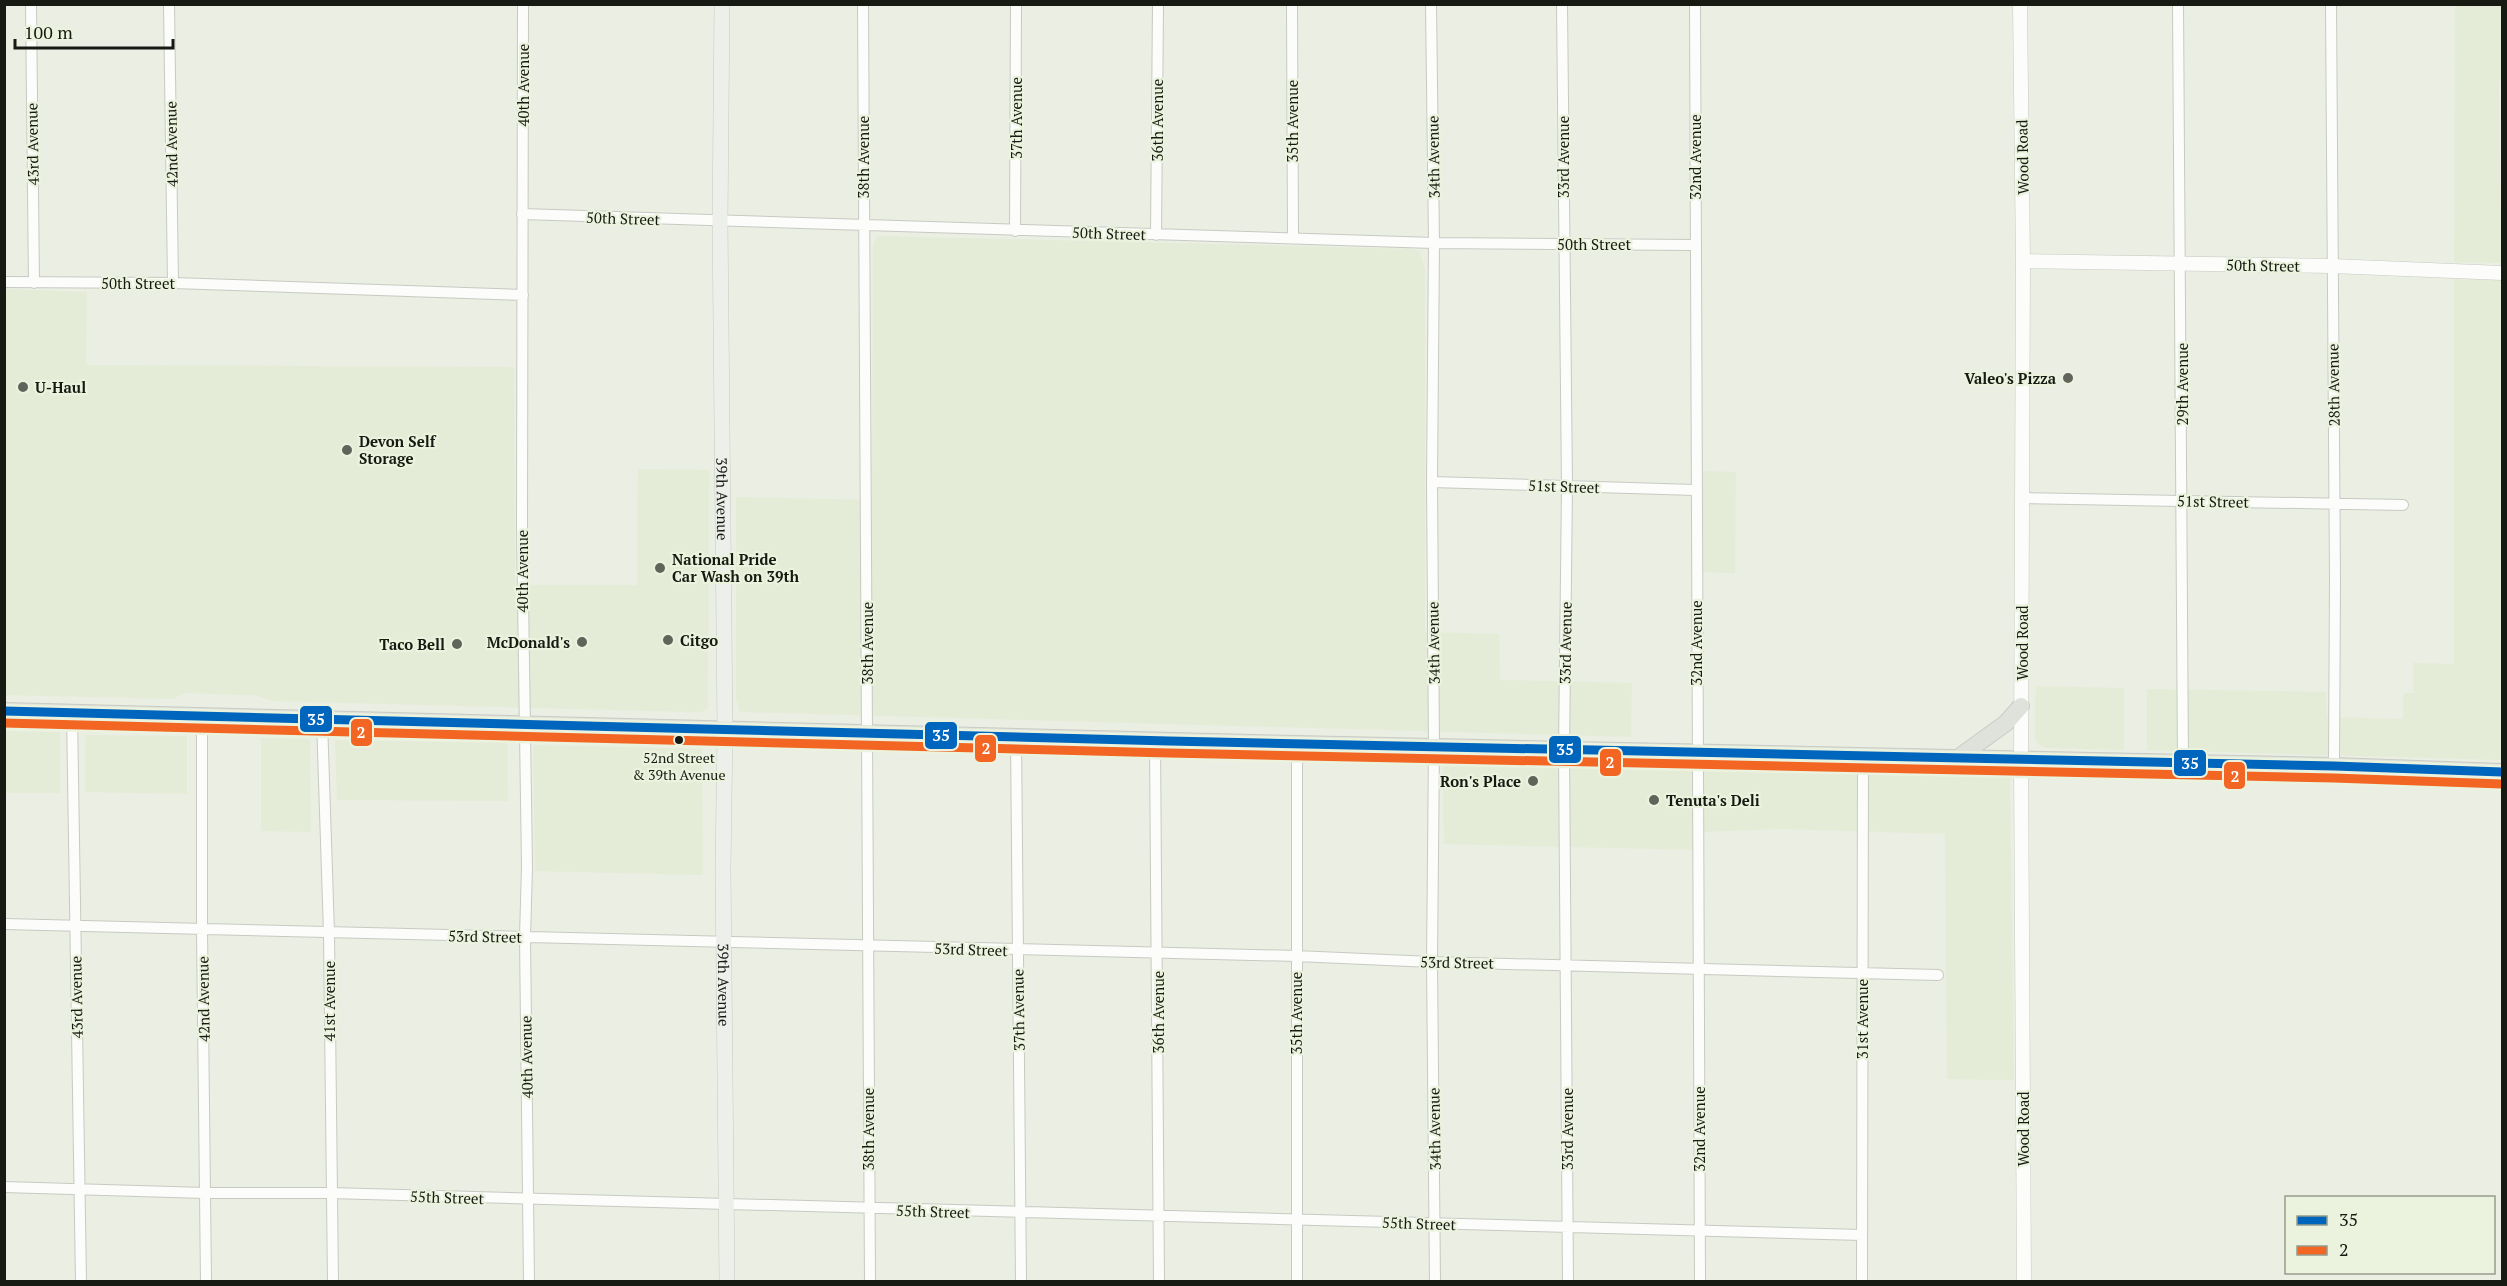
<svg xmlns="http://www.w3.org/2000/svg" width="2507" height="1286" font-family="'PT Serif',serif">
	<rect width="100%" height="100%" fill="#eaeee3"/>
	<path fill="#e4ecd7" d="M2455,5H2502V80L2499,81L2501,263L2454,262Z
		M878,236L1413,249L1420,252L1425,269V632L1499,634L1500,680L1632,683L1631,737L740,712L736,699V497L872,500L873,244Z
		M2454,279L2502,280V760L2147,750V689L2326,692L2327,717L2403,719L2404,693H2414L2413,663L2454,664Z
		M5,289L87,292L86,365L514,367L515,585H637L638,469L709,470L708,708L701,712H690L273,701L254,695H242L183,693L174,699L5,695Z
		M1703,471L1736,472L1735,573L1702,572Z
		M2036,686L2124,688V750L2047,748L2039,745L2035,739Z
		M5,731L60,732V793H5Z
		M86,735L187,736V794L85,792Z
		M261,738L310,739L311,832L261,831Z
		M335,740L507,743L508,801L337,800Z
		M533,745L702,749L703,875L535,871Z
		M1470,754L2010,771L2014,1080L1947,1079L1945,834L1781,829L1700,832V850L1444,844L1443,757Z"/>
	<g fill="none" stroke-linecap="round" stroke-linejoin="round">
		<defs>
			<path id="minor" d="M31,4L34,283
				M169,4L173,283
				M523,4L522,528L527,867L525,937L529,1282
				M863,4L870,1282
				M1292,4L1293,238
				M1431,4L1434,243L1432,482L1434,747L1432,962L1435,1282
				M1562,4L1567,486L1564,750L1568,1282
				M1695,4L1700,1282
				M2178,4L2183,763
				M2331,4L2335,580L2334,766
				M522,214L1434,243L1695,245
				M1015,231L1016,4
				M1156,235L1158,4
				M4,282L173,283L523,295
				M1432,482L1695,490
				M2023,498L2403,505
				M72,713L81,1282
				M202,716V930L206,1282
				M322,720L329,933L333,1282
				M1016,738L1021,1282
				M1155,742L1159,1282
				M4,924L1296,956L1432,962L1938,975
				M4,1187L205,1193H330L1862,1235
				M1297,1282V744
				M1862,1282L1863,757"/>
			<path id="tertiary" d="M2020,4L2023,261L2021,761L2024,1282
				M2023,261L2332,266L2502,273"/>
			<g id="secondary">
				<path id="s1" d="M722,4L720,222L725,729L723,869L727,1282"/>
			</g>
			<path id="primary" d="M4,711C781,732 1557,752 2334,766L2502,772
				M1955,760L2006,723L2021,706"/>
		</defs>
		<use href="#minor" stroke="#c7cac1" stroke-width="12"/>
		<use href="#tertiary" stroke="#c7cac1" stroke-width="15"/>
		<use href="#secondary" stroke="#c7cac1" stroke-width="16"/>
		<use href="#primary" stroke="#c9cbc5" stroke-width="18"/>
		<use href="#minor" stroke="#fcfcfb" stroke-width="10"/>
		<use href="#tertiary" stroke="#fcfcfb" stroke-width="14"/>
		<use href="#secondary" stroke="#edefeb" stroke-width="15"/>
		<use href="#primary" stroke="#dfe2da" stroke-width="16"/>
		<defs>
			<path id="bus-1" d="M4,711L1169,741L2334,766L2502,772"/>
			<path id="bus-2" d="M4,723L1169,753L2334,778L2502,784"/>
		</defs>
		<use href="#bus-1" stroke="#ebf3de" stroke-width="14"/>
		<use href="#bus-2" stroke="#ebf3de" stroke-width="14"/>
		<use href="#bus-1" stroke="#0065bd" stroke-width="9"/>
		<use href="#bus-2" stroke="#f26522" stroke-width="9"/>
	</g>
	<g fill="#61645b" stroke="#ebf3de" stroke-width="2">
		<circle cx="2068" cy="378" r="6"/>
		<circle cx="23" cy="387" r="6"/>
		<circle cx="347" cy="450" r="6"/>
		<circle cx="660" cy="568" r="6"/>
		<circle cx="668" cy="640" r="6"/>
		<circle cx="582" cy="642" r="6"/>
		<circle cx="457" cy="644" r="6"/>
		<circle cx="1533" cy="781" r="6"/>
		<circle cx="1654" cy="800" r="6"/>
	</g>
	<circle fill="#171a12" stroke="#ebf3de" stroke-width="2" cx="679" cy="740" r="5"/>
	<g text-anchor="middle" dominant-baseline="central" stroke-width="4.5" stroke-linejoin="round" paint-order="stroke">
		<g font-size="14" fill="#171a12" stroke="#ebf3de">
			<text x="679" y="757">52nd Street<tspan x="679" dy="17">&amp; 39th Avenue</tspan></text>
		</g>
		<g font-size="15" fill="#171a12" stroke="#ebf3de">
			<text transform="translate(523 85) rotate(-90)">40th Avenue</text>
			<text transform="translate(1016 118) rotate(-90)">37th Avenue</text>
			<text transform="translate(1157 120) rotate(-90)">36th Avenue</text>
			<text transform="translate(1292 121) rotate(-90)">35th Avenue</text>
			<text transform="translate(32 144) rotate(-91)">43rd Avenue</text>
			<text transform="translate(171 144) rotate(-91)">42nd Avenue</text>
			<text transform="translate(863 157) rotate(-90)">38th Avenue</text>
			<text transform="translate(1433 157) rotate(-91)">34th Avenue</text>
			<text transform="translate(1563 157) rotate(-90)">33rd Avenue</text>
			<text transform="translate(1695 157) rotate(-90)">32nd Avenue</text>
			<text transform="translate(2022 157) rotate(-91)">Wood Road</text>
			<text transform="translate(623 218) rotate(2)">50th Street</text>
			<text transform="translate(1109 233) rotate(2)">50th Street</text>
			<text x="1594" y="244">50th Street</text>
			<text transform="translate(2263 265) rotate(1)">50th Street</text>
			<text x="138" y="283">50th Street</text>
			<text transform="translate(2182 384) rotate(-90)">29th Avenue</text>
			<text transform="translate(2333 385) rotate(-91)">28th Avenue</text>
			<text transform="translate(1564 486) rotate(2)">51st Street</text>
			<text stroke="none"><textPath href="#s1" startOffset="495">39th Avenue</textPath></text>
			<text transform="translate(2213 501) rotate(1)">51st Street</text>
			<text transform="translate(522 571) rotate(-90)">40th Avenue</text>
			<text transform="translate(867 643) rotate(-90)">38th Avenue</text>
			<text transform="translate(1433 643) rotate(-91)">34th Avenue</text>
			<text transform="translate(1565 643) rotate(-89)">33rd Avenue</text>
			<text transform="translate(1696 643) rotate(-90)">32nd Avenue</text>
			<text transform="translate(2022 643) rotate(-90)">Wood Road</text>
			<text transform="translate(485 936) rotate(1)">53rd Street</text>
			<text transform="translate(971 949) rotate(2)">53rd Street</text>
			<text transform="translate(1457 962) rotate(1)">53rd Street</text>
			<text stroke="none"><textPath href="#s1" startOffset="981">39th Avenue</textPath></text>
			<text transform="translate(76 997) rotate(-91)">43rd Avenue</text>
			<text transform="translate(203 999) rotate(-91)">42nd Avenue</text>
			<text transform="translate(329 1001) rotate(-90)">41st Avenue</text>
			<text transform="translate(1018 1010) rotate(-91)">37th Avenue</text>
			<text transform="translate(1158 1012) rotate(-90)">36th Avenue</text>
			<text transform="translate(1296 1013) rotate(-90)">35th Avenue</text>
			<text transform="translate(1862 1019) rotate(-90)">31st Avenue</text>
			<text transform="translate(526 1057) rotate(-91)">40th Avenue</text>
			<text transform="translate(868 1129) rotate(-90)">38th Avenue</text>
			<text transform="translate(1434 1129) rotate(-91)">34th Avenue</text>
			<text transform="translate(1567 1129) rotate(-90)">33rd Avenue</text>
			<text transform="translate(1699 1129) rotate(-90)">32nd Avenue</text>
			<text transform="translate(2023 1129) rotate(-90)">Wood Road</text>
			<text transform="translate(447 1197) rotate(2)">55th Street</text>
			<text transform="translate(933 1211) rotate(2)">55th Street</text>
			<text transform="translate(1419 1223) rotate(2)">55th Street</text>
		</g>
		<g font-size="15" font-weight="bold" fill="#171a12" stroke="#ebf3de" text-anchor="start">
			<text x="2056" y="378" text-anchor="end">Valeo's Pizza</text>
			<text x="35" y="387">U-Haul</text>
			<text x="359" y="441">Devon Self<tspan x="359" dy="17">Storage</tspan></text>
			<text x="672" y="559">National Pride<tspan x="672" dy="17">Car Wash on 39th</tspan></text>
			<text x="680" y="640">Citgo</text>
			<text x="570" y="642" text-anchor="end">McDonald's</text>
			<text x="445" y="644" text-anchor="end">Taco Bell</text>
			<text x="1521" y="781" text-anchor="end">Ron's Place</text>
			<text x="1666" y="800">Tenuta's Deli</text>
		</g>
	</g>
	<g stroke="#ebf3de" stroke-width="2">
		<rect x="299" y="705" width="34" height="28" rx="6" fill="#0065bd"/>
		<rect x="350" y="718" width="23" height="29" rx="6" fill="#f26522"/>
		<rect x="924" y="721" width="34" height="29" rx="6" fill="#0065bd"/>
		<rect x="974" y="734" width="23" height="29" rx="6" fill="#f26522"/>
		<rect x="1548" y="735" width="34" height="29" rx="6" fill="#0065bd"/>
		<rect x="1599" y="748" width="23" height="29" rx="6" fill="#f26522"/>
		<rect x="2173" y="749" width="34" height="28" rx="6" fill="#0065bd"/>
		<rect x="2223" y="761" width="23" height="29" rx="6" fill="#f26522"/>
	</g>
	<g font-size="16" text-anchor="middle" font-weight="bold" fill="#fff">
		<text x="316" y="725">35</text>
		<text x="361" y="738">2</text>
		<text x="941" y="741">35</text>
		<text x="986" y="754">2</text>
		<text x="1565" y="755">35</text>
		<text x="1610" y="768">2</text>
		<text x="2190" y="769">35</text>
		<text x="2235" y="782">2</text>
	</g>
	<rect width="2507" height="1286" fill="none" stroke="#171a12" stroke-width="12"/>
	<rect x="2285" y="1196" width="210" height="78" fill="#ebf3de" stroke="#969c8c" stroke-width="1.5"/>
	<rect x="2297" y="1216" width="30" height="9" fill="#0065bd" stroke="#969c8c" stroke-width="1.5"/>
	<text x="2339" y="1226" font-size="18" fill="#171a12">35</text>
	<rect x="2297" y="1246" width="30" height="9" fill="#f26522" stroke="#969c8c" stroke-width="1.5"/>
	<text x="2339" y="1256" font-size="18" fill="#171a12">2</text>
	<path d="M15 39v9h158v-9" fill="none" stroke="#171a12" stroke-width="3"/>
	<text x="24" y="39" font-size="18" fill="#171a12" stroke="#ebf3de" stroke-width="4.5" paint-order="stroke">100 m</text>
</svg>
